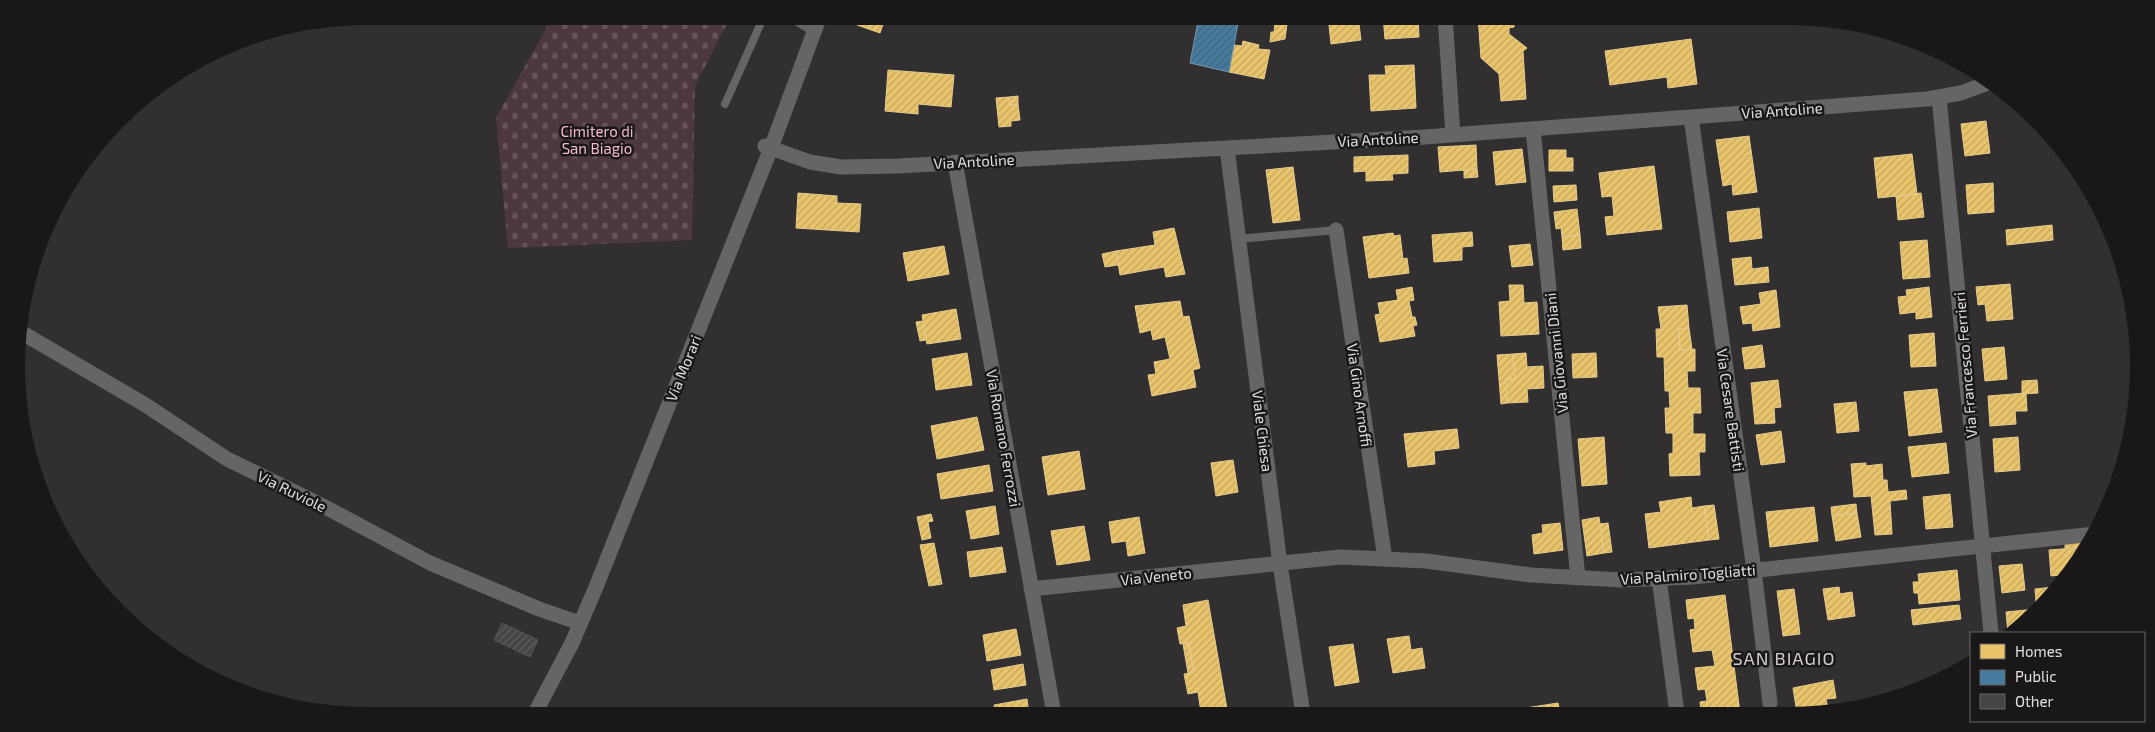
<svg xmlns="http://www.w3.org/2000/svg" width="2155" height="732" font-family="'Exo 2',sans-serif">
	<defs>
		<pattern id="cemetery-stones" width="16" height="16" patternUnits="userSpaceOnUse" patternTransform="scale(1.25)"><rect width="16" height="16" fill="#4d3740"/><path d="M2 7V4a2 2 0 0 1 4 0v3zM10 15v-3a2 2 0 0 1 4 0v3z" fill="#66545b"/></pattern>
		<pattern id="homes-hatch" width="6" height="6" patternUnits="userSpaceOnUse" patternTransform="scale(1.25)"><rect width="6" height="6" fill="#e9c46a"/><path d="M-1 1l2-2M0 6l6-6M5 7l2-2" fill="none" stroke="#c0a460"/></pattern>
		<pattern id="public-hatch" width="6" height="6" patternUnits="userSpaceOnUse" patternTransform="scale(1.25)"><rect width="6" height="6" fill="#457b9d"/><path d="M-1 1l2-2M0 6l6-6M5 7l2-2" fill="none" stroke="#446479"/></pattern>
		<pattern id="building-hatch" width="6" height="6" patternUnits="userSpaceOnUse" patternTransform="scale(1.25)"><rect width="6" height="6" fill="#464445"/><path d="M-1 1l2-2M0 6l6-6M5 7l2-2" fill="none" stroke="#605f5f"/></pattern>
	</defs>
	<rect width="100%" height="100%" fill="#322f30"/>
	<path fill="url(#cemetery-stones)" d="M553,16H731L695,86L692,240L508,248L496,118Z"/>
	<path fill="url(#homes-hatch)" stroke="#e6cc8d" d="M860,16H886L880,33L857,25Z
		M1276,16H1288L1285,39L1270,42L1271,32H1274Z
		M1328,16H1358L1361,40L1331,44Z
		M1383,16H1418L1419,37L1385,39Z
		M1478,16H1514V27L1509,28V34L1527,48L1523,51L1526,99L1501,101L1499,74L1481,58Z
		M1691,39L1697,84L1668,88L1667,77L1610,85L1605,51Z
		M1243,41L1259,45L1258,49L1270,50L1264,79L1229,72L1234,45L1242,46Z
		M1414,65L1416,108L1371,111L1369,75H1386L1385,66Z
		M888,70L954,75L951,107L918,104V114L885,111Z
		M1018,96V104L1010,105L1009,97Z
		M1009,97L1010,105L1018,104L1020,120L1011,121V126L999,127L996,98Z
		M1986,121L1990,153L1965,156L1961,124Z
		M1749,136L1757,192L1733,195L1732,184L1723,186L1716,140Z
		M1476,145L1477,169L1440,172L1438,147Z
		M1522,149L1526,182L1496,185L1493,152Z
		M1549,150H1566V158H1573V171H1549Z
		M1912,154L1917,194L1878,198L1874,158Z
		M1408,155V173L1392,174L1393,180L1366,181V171L1354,172V157Z
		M1654,166L1662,229L1607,235L1605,217L1614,216L1612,196L1602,197L1599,173Z
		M1293,167L1300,220L1273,223L1266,170Z
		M1477,169L1478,177L1464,178V170Z
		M1993,183L1994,212L1968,214L1966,185Z
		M1576,185L1577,200L1554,202L1553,186Z
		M798,193L837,196V203L861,204L859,232L796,228Z
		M1921,193L1924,217L1898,220L1896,196Z
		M1759,208L1762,238L1730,242L1727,212Z
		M1577,209L1580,235L1562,237L1561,228L1556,229L1554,212Z
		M2052,225L2053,240L2007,245L2006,230Z
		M1174,228L1185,274L1166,277L1164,267L1120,275L1116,251L1155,245L1153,232Z
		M1472,232L1473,246L1462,247V260L1434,262L1432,235Z
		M1393,233L1394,236L1400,235L1403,259L1407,258L1409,273L1369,278L1363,237Z
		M1580,235L1581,248L1563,250L1562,237Z
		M1927,240L1930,277L1903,279L1900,242Z
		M1530,244L1533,265L1512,267L1509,246Z
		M944,246L949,274L908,281L903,253Z
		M1116,251L1118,265L1105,267L1102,254Z
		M1751,257L1752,269L1768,267L1769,282L1735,285L1732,259Z
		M2010,284L2013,319L1987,321L1985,304L1978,305L1976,287Z
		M1509,285H1523L1524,303L1537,302L1539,334L1501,336L1499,302L1510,301Z
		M1412,287L1414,300L1409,301L1412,317H1415L1417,325L1413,326L1415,336L1380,342L1375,315L1380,314L1378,303L1398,300L1396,290Z
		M1929,287L1932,317L1916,319V312L1900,314L1898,297L1907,296L1906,290Z
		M1776,290L1780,327L1753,331L1752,323L1743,324L1740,307L1761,304L1759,293Z
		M1180,301L1183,317L1189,316L1200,368L1193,370L1196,387L1152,396L1148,375L1156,374L1154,362L1170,359L1165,337L1153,340L1151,330L1140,333L1135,306Z
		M1687,305L1689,328L1679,329L1680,350L1695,349V371H1687L1688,388H1700L1701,413H1693V434H1705V452H1699L1700,475L1670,476L1669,454L1673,453V433H1666L1665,408H1670L1669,391H1665L1664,357H1657L1656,329H1661L1658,307Z
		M956,309L961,339L927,344L922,315Z
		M923,321L926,340L920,341L916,322Z
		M1689,328L1692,349L1680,350L1679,329Z
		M1934,333L1936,366L1911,367L1909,335Z
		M1762,345L1765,367L1745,369L1742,348Z
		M2004,347L2007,379L1985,381L1982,349Z
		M967,353L972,385L936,390L932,359Z
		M1526,353L1527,367L1543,366L1544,388L1527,389L1528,402L1507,403L1506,379H1515L1513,354Z
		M1596,353L1597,377L1573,378L1572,354Z
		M1513,354L1515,379H1506L1507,403L1501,404L1497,355Z
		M1778,380L1781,407L1774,408L1775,423L1755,424L1751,383Z
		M2037,380L2038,393L2022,394V381Z
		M1937,389L1942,432L1909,436L1904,392Z
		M2026,393L2027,411H2015L2016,424L1990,426L1988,396Z
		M1856,402L1859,431L1837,433L1834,404Z
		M977,417L984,450L937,459L931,426Z
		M1457,429L1459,448L1434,451L1435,464L1408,467L1404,434Z
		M1781,431L1785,462L1761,465L1756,435Z
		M1604,437L1607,484L1582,486L1578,439Z
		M2018,437L2020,470L1995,472L1993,439Z
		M1946,443L1949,473L1912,477L1908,447Z
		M1079,451L1085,489L1048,495L1042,457Z
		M1233,460L1238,492L1216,496L1211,463Z
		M1866,463V466L1882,464L1883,480H1887L1888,492L1906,490L1907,499L1890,501L1892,534L1875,535L1871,496L1854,497L1851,464Z
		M989,465L993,491L941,499L937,474Z
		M1950,494L1953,527L1926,529L1923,497Z
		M1691,497L1692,508L1704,506L1709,540L1649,548L1645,514L1661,512L1659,502Z
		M1856,504L1857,513L1832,516L1831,507Z
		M1714,505L1719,539L1709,540L1704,506Z
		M995,506L999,534L971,539L966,511Z
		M1814,507L1818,541L1770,547L1766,512Z
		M1857,513L1861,537L1836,541L1832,516Z
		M931,514L933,521L928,522L931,538L922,540L917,517Z
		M1139,517L1145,553L1128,556L1126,541L1112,543L1109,522Z
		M1599,517L1604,553L1587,556L1582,520Z
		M1560,523L1563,550L1534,554L1532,535L1543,533L1542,525Z
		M1608,523L1612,552L1604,553L1600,524Z
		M1084,526L1090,560L1057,565L1051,531Z
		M2065,541H2092L2087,547L2065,548Z
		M934,543L942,584L929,586L920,545Z
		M1002,547L1006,572L970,577L967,552Z
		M2087,547L2060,580V575L2051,576L2049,550Z
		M2022,564L2025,590L2002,593L1999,566Z
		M1957,570L1960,600L1919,604L1918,593H1914L1913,582H1919L1918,574Z
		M1839,587L1840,594L1852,592L1855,616L1828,620L1823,589Z
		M2054,587L2042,602H2036L2035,589Z
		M1794,589L1800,634L1783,636L1777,591Z
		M1725,595L1740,713H1701L1700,702L1707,701L1705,689L1698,690L1695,668L1715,666L1712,650L1693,652L1690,630L1695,629L1694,618L1688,619L1686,600Z
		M1208,600L1227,709L1201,713L1198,692L1188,694L1184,674L1194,672L1189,643L1180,644L1177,628L1186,626L1183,605Z
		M1959,605L1961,619L1913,625L1911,610Z
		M2036,609L2020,629L2013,633H2008L2006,612Z
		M1016,629L1021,655L987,661L983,635Z
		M1409,636L1411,650L1422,648L1425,668L1393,673L1387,639Z
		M1189,643L1194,672L1188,673L1183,644Z
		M1353,644L1359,682L1335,686L1329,647Z
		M1023,664L1026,685L994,690L991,670Z
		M1833,680L1836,698L1826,699L1829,713H1797L1793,688Z
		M1027,699L1029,714H996L994,705Z
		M1558,703L1560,713H1493Z"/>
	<path fill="url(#public-hatch)" stroke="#7498b0" d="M1199,16H1247V19L1239,18L1229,72L1190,63Z"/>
	<path fill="url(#building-hatch)" stroke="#585556" d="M502,623L538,640L530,657L494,640Z"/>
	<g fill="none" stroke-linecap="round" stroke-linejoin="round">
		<path stroke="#666565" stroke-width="8" d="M788,16L814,32
			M725,104L764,16
			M1238,239L1336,230"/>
		<path stroke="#666565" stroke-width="15" d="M1445,16L1453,135
			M1939,97L1991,633
			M1691,117L1754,570L1770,703
			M1533,129L1578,578
			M765,146L810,162L841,167L898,166L1425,137L1822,107L1927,99L1961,93L1991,82
			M1227,148L1280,564L1303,714
			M955,162L1054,714
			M1336,230L1385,559
			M19,331L144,404L227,459L325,507L430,563L539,609L580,623
			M1659,578L1677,713
			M1031,589L1341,557L1426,561L1531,575L1622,580L1692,577L2095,534
			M534,715L572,643L596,587L771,148L820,16"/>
	</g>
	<g text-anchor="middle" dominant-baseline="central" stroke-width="5" stroke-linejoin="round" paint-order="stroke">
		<g font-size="15" fill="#e0ddde" stroke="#191718">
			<text transform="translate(1782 110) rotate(-4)">Via Antoline</text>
			<text transform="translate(1378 139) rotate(-3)">Via Antoline</text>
			<text transform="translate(974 161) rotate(-3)">Via Antoline</text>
			<text transform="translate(1556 353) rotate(-96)">Via Giovanni Diani</text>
			<text transform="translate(1965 365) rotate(-95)">Via Francesco Ferrieri</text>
			<text transform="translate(683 368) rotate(-68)">Via Morari</text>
			<text transform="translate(1360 395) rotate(82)">Via Gino Arnoffi</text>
			<text transform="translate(1731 410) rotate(82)">Via Cesare Battisti</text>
			<text transform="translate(1263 431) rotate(83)">Viale Chiesa</text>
			<text transform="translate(1004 438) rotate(80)">Via Romano Ferrozzi</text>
			<text transform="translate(292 491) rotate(26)">Via Ruviole</text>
			<text transform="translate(1688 574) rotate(-4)">Via Palmiro Togliatti</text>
			<text transform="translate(1156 576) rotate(-6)">Via Veneto</text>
		</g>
		<g font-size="15" fill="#f5b9d2" stroke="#191718">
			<text x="597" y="131">Cimitero di<tspan x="597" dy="17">San Biagio</tspan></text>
		</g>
		<g font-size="18" letter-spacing="1" fill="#d1cbcd" stroke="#191718">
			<text x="1784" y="658">SAN BIAGIO</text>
		</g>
	</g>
	<path d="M0 0H2155V732H0ZM366 25H1789A341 341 0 0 1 2130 366V366A341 341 0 0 1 1789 707H366A341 341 0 0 1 25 366V366A341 341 0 0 1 366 25Z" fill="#191718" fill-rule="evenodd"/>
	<rect x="1970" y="632" width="175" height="90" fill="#191718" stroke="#696667"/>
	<rect x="1980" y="644" width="25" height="15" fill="#e9c46a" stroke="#696667"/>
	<text x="2015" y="657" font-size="15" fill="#e0ddde">Homes</text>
	<rect x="1980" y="670" width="25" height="15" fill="#457b9d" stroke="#696667"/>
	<text x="2015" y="682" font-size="15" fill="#e0ddde">Public</text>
	<rect x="1980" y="694" width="25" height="15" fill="#464445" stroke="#696667"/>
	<text x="2015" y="707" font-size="15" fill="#e0ddde">Other</text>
</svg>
